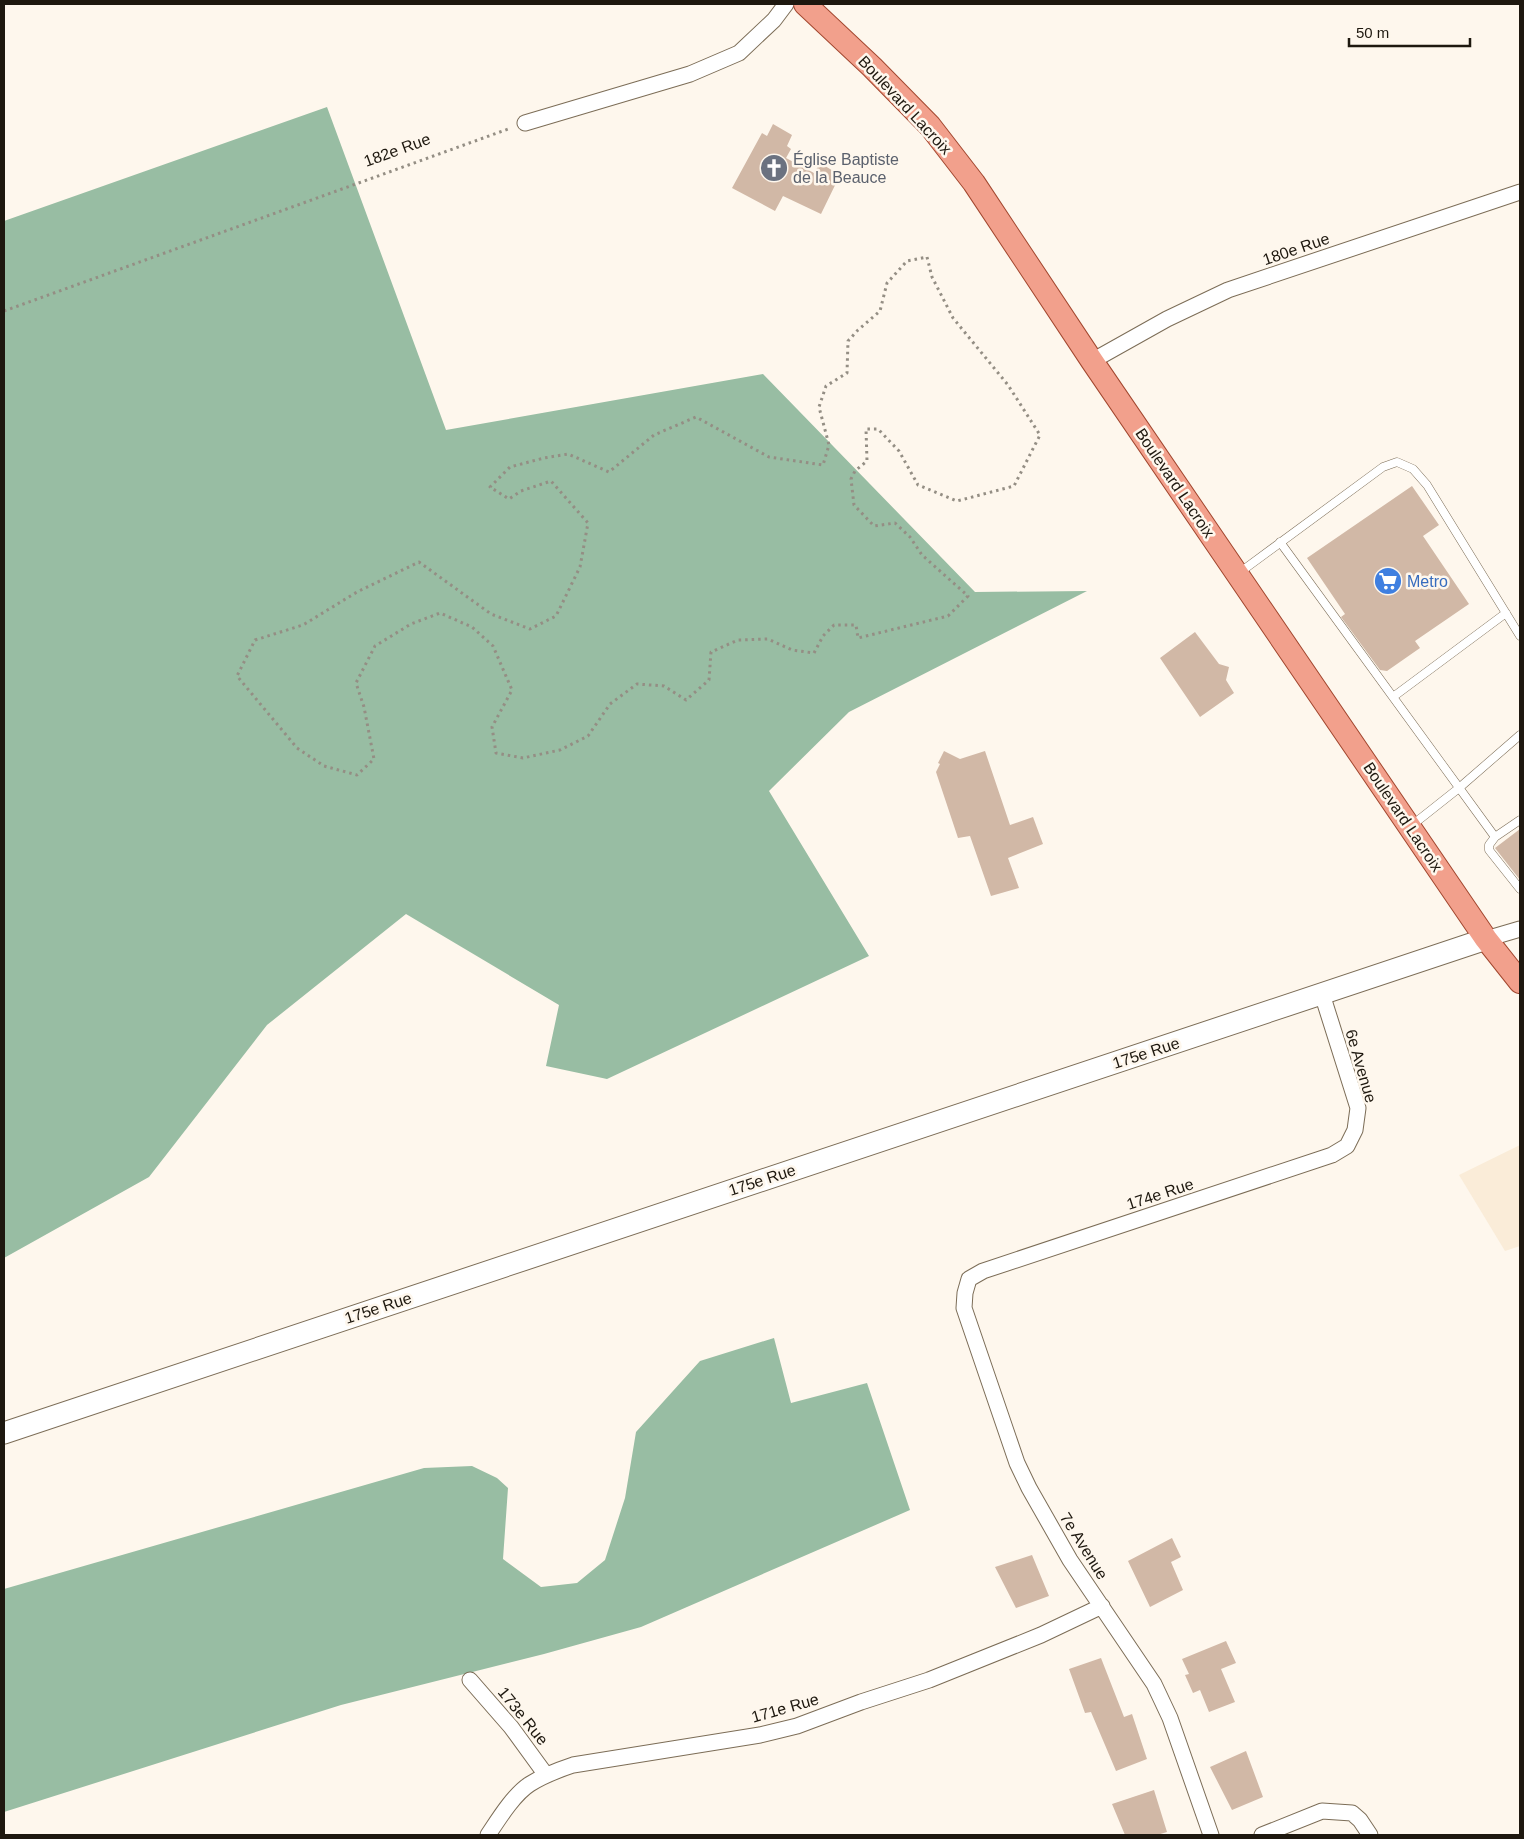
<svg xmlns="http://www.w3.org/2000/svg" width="1524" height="1839" font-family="Helvetica,sans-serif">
	<rect width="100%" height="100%" fill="#fef7ed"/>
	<path fill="#faecd8" d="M1520,1145V1246L1505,1251L1459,1175Z"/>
	<path fill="#98bda3" d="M327,107L446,430L763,374L975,592L1087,591L849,712L769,791L869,956L607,1079L546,1066L559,1005L406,914L267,1025L149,1177L4,1258V221Z
		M774,1338L791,1403L867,1383L910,1510L641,1627L544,1654L341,1705L4,1812V1589L424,1468L472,1466L497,1478L508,1488L503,1559L541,1587L577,1583L605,1560L625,1498L636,1432L700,1361Z"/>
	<path fill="#d1b8a6" d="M773,124L792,135L787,146L791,149L786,158L814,173L820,163L840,175L821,214L783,196L775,211L732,188L762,133L767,136Z
		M1412,486L1439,525L1423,536L1469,604L1415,641L1420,648L1387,671L1380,670L1341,617L1345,614L1307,558Z
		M1195,632L1219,664L1229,667L1226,680L1234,693L1200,717L1160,658Z
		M944,751L960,759L985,751L1010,825L1033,817L1043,844L1008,858L1019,888L991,896L970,836L958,838L936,772L940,764L938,763Z
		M1520,829V880L1495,848Z
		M1172,1538L1181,1557L1171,1562L1183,1590L1150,1607L1128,1561Z
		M1032,1555L1049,1596L1016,1608L995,1567Z
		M1226,1641L1236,1663L1221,1669L1235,1702L1209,1712L1200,1690L1193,1693L1185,1675L1189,1674L1182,1659Z
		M1101,1658L1124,1717L1132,1714L1147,1759L1116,1771L1091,1712L1085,1713L1069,1669Z
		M1246,1751L1263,1797L1232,1810L1210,1767Z
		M1154,1790L1167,1832L1157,1835H1125L1112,1804Z"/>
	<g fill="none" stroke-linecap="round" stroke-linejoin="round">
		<defs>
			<path id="lane" d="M1280,542L1495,837L1489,845V850L1520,889
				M1239,573L1383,467L1397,462L1413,469L1427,485L1520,636
				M1393,697L1506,613
				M1411,826L1459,788L1520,735
				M1495,837L1520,820"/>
			<path id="street" d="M525,123L690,74L739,53L774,20L786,4
				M1092,361L1167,319L1228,290L1520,192
				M1486,939L1520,929
				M470,1680L511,1727L546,1775
				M488,1835C498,1820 514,1794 530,1784C544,1775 558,1770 573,1765L760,1735L797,1726L861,1702L929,1680L1041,1635L1102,1606
				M1211,1835L1170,1718L1154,1684L1070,1560L1029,1488L1017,1463L964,1308L965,1293L969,1279L983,1271L1332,1155L1347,1146L1355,1130L1358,1108L1322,994
				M1262,1835L1322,1811L1352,1813L1360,1820L1370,1835"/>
			<path id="secondary" d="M4,1433L1486,939"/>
			<path id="primary" d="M805,4L872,67L930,126L974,183L1092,361L1486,939L1520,982"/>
		</defs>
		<use href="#lane" stroke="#7c6d57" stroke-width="9"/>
		<use href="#street" stroke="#7c6d57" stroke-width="17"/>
		<use href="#secondary" stroke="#7c6d57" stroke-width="23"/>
		<use href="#primary" stroke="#a2472f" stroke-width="24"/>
		<path stroke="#948e84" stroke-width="3" stroke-dasharray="2.5 4" stroke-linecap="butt" d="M927,257L932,277L953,318L1008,385L1040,435L1014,486L957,501L918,485L899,451L878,429H866L867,461L855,471L851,479L854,505L874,526L895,523L910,537L922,555L968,596L948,616L858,638L856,625H834L823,636L814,653L792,650L768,639L738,640L711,652L709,680L686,700L664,686L637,684L610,704L588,736L560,750L523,758L496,753L492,727L512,690L493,646L472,627L440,613L411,624L375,646L356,683L364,707L374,759L357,775L324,766L297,748L237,676L255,640L303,625L357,592L419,562L491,614L530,629L556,616L580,567L588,523L551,481L521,491L509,499L490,487L510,467L544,458L568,454L609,472L654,435L696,417L769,457L823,465L829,445L819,407L826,386L847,373L848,341L858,330L880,311L887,283L907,261Z
			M4,311L511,128"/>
		<use href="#lane" stroke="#fff" stroke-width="8"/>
		<use href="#street" stroke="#fff" stroke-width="15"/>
		<use href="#secondary" stroke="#fff" stroke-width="21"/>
		<use href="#primary" stroke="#f2a08c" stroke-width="22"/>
	</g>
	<defs>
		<symbol id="church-disc" viewBox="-11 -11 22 22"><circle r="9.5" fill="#6b7280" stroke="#fef7ed"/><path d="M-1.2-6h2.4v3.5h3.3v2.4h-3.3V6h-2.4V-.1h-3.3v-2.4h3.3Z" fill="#fff"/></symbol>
		<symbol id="supermarket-disc" viewBox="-11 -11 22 22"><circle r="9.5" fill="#3f7fe0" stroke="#fef7ed"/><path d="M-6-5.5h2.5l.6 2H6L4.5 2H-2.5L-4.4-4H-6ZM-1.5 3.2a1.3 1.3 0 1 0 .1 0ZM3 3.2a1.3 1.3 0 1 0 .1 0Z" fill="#fff"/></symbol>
	</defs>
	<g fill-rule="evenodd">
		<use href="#church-disc" x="758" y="152" width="32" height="32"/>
		<use href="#supermarket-disc" x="1372" y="565" width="32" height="32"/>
	</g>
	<g text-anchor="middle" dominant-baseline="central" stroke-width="5" stroke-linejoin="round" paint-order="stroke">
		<g font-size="16" fill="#1e180f" stroke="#fef7ed">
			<text transform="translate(905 105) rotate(47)">Boulevard Lacroix</text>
			<text transform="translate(397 150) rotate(-20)">182e Rue</text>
			<text transform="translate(1296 249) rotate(-19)">180e Rue</text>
			<text transform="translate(1175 483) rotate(56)">Boulevard Lacroix</text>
			<text transform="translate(1403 817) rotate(56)">Boulevard Lacroix</text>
			<text transform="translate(1146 1053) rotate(-18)">175e Rue</text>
			<text transform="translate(1361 1066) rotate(74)">6e Avenue</text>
			<text transform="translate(762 1180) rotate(-18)">175e Rue</text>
			<text transform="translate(1160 1194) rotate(-18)">174e Rue</text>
			<text transform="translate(378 1308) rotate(-18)">175e Rue</text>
			<text transform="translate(1084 1546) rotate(58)">7e Avenue</text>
			<text transform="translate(785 1708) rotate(-16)">171e Rue</text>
			<text transform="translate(523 1716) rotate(51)">173e Rue</text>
		</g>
		<g font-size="16" fill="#5b616d" stroke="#fef7ed" text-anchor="start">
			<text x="793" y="159">Église Baptiste<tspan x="793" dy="18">de la Beauce</tspan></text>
		</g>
		<g font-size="16" fill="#366cbe" stroke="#fef7ed" text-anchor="start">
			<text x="1407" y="581">Metro</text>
		</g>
	</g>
	<rect width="1524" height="1839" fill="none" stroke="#1e180f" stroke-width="10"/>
	<path d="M1349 38v8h121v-8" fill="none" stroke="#1e180f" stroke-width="2.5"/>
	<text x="1356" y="38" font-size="15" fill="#1e180f" stroke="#fef7ed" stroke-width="4" paint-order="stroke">50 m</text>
</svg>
